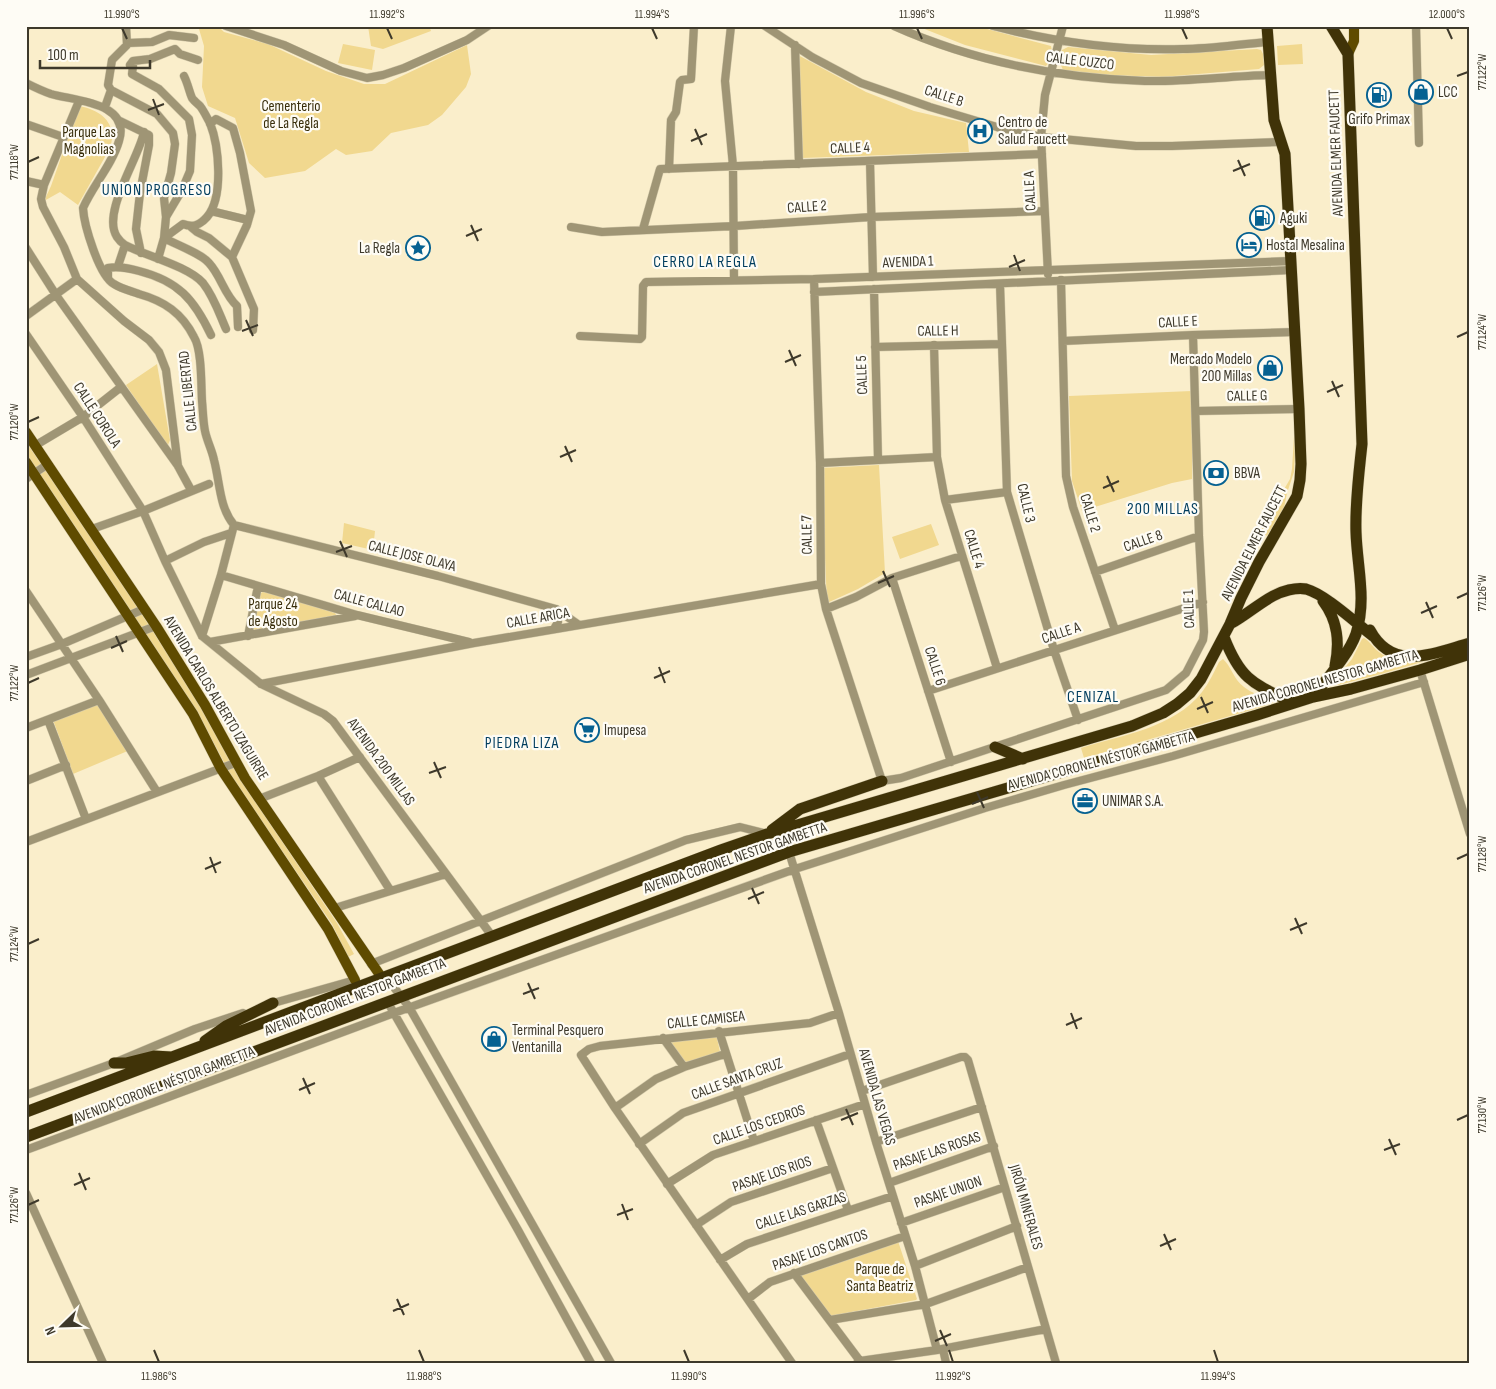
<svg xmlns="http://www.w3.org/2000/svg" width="1496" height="1389" font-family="'Sofia Sans Condensed',sans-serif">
	<rect width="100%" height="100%" fill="#faeecb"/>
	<path fill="#f1d88f" d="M200,26H218L224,32L268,44L326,71L364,84H385L467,45L471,74L466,87L442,115L428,125L391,133L372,151L346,155L336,149L305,171L265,178L249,163L235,118L208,106L202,87L204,46L199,29Z
		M368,26H429L431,31L383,49L371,46Z
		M917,26H976L1051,46C1053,54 1052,60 1046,66L965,45Z
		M343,44L375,50L372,70L338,63Z
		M1302,44L1303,64L1278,65L1277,46Z
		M1068,47L1151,55L1257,49L1261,50L1263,54L1264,65L1259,69L1162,77L1109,75L1063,70L1060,63L1062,50Z
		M798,55L866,92L914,111L966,123L969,152L802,158Z
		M79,106C101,110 118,123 110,148L78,205L60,192L44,201L51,186Z
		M157,364L170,440L168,445L165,443L126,385Z
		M1192,391V479L1172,483L1082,511L1072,481L1069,396Z
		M1294,436L1296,437L1294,472L1287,493L1284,508L1267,536L1260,531L1290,479L1292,469Z
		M26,442L96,544L202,707L238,776L337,923L354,954L348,957L332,924L233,779L197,712L26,453Z
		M879,465L885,573L858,589L827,603L821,468Z
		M344,523L375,531L373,550L342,543Z
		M931,524L939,545L900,559L892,537Z
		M264,591L335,613L337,617L252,632L260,594Z
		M1364,638C1370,641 1373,648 1379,652C1391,662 1406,663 1422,662L1381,674L1338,685L1337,684L1335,679L1352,659L1362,639Z
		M1223,659C1231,666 1234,680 1244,687C1251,693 1262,695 1267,702L1265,706L1084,758L1081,748C1122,735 1174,728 1202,692C1209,683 1214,672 1219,662Z
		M98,704L130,750L73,774L53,720Z
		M715,1036L717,1038L720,1052L683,1065L670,1041Z
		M898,1241L917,1299L916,1300L830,1316L801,1277L803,1274Z"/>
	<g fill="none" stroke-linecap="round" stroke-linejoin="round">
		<defs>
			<path id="minor" d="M226,26L284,45L341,71L367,78L383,75L404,68L467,40L488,26
				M731,26L725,81L733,166L734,280
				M765,26L812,57L861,83L930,107L997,127L1041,137L1136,146H1172L1280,142
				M894,26C972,61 1059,78 1145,81C1186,82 1228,76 1270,75
				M993,26C1055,42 1119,51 1183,49C1211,49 1240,44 1268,42
				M1416,26L1419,143
				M26,27V26
				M128,43L152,42L169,35L194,38
				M795,45L799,164
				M198,60L180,54L175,49L150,59L133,61L130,65L133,66L132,74L159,89L189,119L192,135L190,171L182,190L166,217L164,238C175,244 202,254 209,263C221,276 224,294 237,306L238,327
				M26,83C34,87 42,91 51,94C75,101 131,102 119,141C112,165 93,185 83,208C84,225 99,276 114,284C122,289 131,291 139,294C164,301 182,313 194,337C202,350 201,384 202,401C203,411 203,421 205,431C207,441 212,450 214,460C220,482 219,507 234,525
				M111,90L157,114L173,133L175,144L171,173L164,198L166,217
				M79,101L44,185L41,199L43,207L64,247L77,279L124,321L149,340L159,352L166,370L178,466
				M105,107L111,90L108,85L112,60L127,45L126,26
				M118,120L149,135V145L140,193L136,229L141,253
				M26,124L63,137
				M210,124L216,119L233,128L240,153L251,211L247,225L232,257
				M870,161L873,277
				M669,169L671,120L676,112L680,82L682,80L691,79L694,26
				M26,181L44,185
				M211,211L248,220
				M191,227L197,232L209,238L232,257L254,309L253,330
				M571,227L602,232L735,226L871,217L1044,211
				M643,229L660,169L1042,154
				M125,245C122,243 119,240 117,237C101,213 139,158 144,132
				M26,248L56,295L178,466L191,490
				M158,259L164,238L183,224C193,228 200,225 207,217C224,197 219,146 210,123C207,118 204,111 200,106C198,104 194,101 192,98C189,91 188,84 184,76
				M118,266L125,245C146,256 188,266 203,283C214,297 219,313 226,329
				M1048,274L1041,137L1045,95L1063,26
				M108,278V268C119,266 128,268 139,271C178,281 194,299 211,335
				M814,279L820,463L821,584L826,609L882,781L901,778L1166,690L1186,673L1203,640L1204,632L1199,536L1193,335
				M1061,280L1066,476L1073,507L1115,630
				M1000,284L1007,492L1054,650L1078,720
				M874,289L878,460
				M814,292L1291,270
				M26,316L77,279
				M26,334L83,417L143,511L165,561L202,636L261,684L324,714L333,721L492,936
				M580,336L640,339L642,337L643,286L646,282L814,279L1290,261
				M1063,341L1193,335L1295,332
				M934,345L937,457L945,500L997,668
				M875,347L1002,344
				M1196,411L1299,409
				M36,445L83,417L121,387
				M820,463L937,457
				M26,479L48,464
				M945,500L1007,492
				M234,525L438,576L556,609L579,625
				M92,529L143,511L209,484
				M165,561L204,542L231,533
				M1095,572L1199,536
				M221,575L357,615L469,642
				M892,578L951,762
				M26,591L99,700L157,792
				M826,609L856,597L892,578L961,556
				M554,629L558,622L556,609
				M202,636L221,575L234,525
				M248,636L258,586
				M210,642L355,616
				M26,657L62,644L144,609
				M1420,670L1470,834
				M26,675L156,626
				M261,684L474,643L821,584
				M928,691L1203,602
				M48,720L86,819
				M26,728L99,700
				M318,776L390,890
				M26,781L66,765
				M259,799L318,776L360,757
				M26,842L235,763
				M789,852L839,1013L876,1142L915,1266L937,1350
				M335,908L446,874
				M371,964L686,840L740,827L767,834
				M382,978L393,986L409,1007L611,1363
				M387,1001L518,1230L591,1363
				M270,1004L355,980
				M719,1031L754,1141
				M663,1038L684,1067
				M862,1091L961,1057H965L968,1060L1056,1363
				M26,1095L114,1063L195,1029L243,1013
				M615,1108L656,1079L684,1067L725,1054
				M816,1120L848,1210
				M876,1142L982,1107
				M639,1144L683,1113L850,1054
				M26,1150L394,1013L795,869L985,808L1064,785L1173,756L1424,682
				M889,1183L994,1146
				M667,1184L713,1155L865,1104
				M26,1193L103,1363
				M901,1223L1005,1187
				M696,1225L731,1202L833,1168
				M720,1260L747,1244L893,1196
				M915,1266L1017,1226
				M794,1273L860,1361
				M748,1299L770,1282L905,1236
				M830,1320L926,1304L1028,1267
				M943,1349L946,1363
				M792,1363L615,1108L581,1055L589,1049L600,1046L810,1023L839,1013
				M857,1363L860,1361L937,1350L1046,1329"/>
			<path id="major" d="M1348,54L1354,41V26
				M26,432L156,626L205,705L245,778L382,978
				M26,462L193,714L221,769L328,929L355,980"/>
			<path id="highway" d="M1323,601C1338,621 1340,642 1335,666
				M1230,624C1245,616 1258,604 1273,596C1282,591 1296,587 1306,589C1325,594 1357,624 1373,636
				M1370,630C1393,673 1434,653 1470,643
				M1224,637C1241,681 1254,684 1294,703
				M1313,697C1327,678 1348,656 1356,634C1367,599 1357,567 1356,532C1355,502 1359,473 1362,444L1348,54L1331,26
				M995,747L1023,759
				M772,830L800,809L882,781
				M205,1041L226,1026L273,1003
				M114,1063H126L154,1056L171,1057
				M26,1112L721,850L767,834L1132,726L1163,713L1177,704L1190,693L1201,679L1230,624L1241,598L1259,562L1297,496L1300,480L1301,464L1299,409L1285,154L1274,120L1267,26
				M26,1137L789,852L1257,715L1313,697L1351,689L1420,670L1470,654"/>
		</defs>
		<use href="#minor" stroke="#d4caab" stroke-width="9"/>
		<use href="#major" stroke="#d4caab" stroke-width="11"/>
		<use href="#highway" stroke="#d4caab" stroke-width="12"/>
		<use href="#minor" stroke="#9f9575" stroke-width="8"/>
		<use href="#major" stroke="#5f4b00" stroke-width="10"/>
		<use href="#highway" stroke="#403308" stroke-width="11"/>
	</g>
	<path fill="none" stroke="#3e392b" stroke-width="2" d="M122,28L127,39M387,28L392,39M652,28L657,39M917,28L922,39M1182,28L1187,39M1447,28L1452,39M1457,76L1468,72M153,99L159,115M148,110L164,104M695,129L702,145M691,141L707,134M1238,160L1245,176M28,162L39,157M1233,171L1250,164M471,225L478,241M466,236L482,229M1014,255L1020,271M1009,267L1025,260M246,320L253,336M242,331L258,325M1457,337L1468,332M789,350L796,366M785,362L801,355M1332,381L1339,397M1327,392L1343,385M28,422L39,417M565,446L572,462M560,457L576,450M1107,476L1114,492M1103,488L1119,481M340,541L347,557M336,552L352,546M883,571L890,587M878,583L894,576M1457,598L1468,593M1426,602L1433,618M1421,613L1437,606M116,636L123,652M111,648L127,641M659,667L665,683M654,678L670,671M28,683L39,678M1201,697L1208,713M1197,709L1213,702M434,762L441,778M429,773L446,767M977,792L984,808M972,804L988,797M210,857L216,873M1457,859L1468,854M205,869L221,862M752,888L759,904M748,899L764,892M1295,918L1302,934M1290,930L1307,923M28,944L39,939M528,983L535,999M523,994L539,988M1071,1013L1077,1029M1066,1025L1082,1018M303,1078L310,1094M299,1090L315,1083M846,1109L853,1125M841,1120L858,1113M1457,1120L1468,1115M1389,1139L1396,1155M1384,1150L1400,1144M79,1173L86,1190M74,1185L90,1178M622,1204L628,1220M28,1205L39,1200M617,1215L633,1209M1164,1234L1171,1250M1160,1246L1176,1239M397,1299L404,1315M393,1311L409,1304M940,1330L947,1346M935,1341L951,1334M154,1350L159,1362M419,1350L424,1362M684,1350L689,1362M949,1350L953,1362M1214,1350L1218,1362"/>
	<defs>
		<symbol id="shop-ring" viewBox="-11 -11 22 22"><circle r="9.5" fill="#fefcf5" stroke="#066191" stroke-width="1.5"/><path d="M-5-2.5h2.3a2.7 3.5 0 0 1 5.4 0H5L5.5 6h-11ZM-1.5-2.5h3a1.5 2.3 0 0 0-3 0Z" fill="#066191"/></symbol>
		<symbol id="fuel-ring" viewBox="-11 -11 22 22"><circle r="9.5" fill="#fefcf5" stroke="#066191" stroke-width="1.5"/><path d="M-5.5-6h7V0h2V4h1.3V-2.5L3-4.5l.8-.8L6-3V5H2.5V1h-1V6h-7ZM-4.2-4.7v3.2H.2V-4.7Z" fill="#066191"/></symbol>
		<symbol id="hospital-ring" viewBox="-11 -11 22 22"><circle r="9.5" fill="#fefcf5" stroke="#066191" stroke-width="1.5"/><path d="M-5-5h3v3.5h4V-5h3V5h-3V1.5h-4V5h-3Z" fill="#066191"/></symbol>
		<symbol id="hotel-ring" viewBox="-11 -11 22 22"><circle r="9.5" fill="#fefcf5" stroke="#066191" stroke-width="1.5"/><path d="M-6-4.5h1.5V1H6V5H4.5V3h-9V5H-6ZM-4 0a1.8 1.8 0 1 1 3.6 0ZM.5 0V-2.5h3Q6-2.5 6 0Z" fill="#066191"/></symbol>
		<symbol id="sight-ring" viewBox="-11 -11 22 22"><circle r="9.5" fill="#fefcf5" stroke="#066191" stroke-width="1.5"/><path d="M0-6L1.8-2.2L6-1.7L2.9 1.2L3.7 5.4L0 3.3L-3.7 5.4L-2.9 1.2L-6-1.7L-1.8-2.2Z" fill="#066191"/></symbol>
		<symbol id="bank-ring" viewBox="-11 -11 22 22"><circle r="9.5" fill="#fefcf5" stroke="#066191" stroke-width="1.5"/><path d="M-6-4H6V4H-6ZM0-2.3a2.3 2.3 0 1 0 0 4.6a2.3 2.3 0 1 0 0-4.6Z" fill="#066191"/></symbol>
		<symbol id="supermarket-ring" viewBox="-11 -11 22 22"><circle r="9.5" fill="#fefcf5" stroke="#066191" stroke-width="1.5"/><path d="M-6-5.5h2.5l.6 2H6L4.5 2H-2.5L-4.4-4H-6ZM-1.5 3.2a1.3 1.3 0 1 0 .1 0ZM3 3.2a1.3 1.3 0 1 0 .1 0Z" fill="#066191"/></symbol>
		<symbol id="office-ring" viewBox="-11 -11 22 22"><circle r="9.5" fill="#fefcf5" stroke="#066191" stroke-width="1.5"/><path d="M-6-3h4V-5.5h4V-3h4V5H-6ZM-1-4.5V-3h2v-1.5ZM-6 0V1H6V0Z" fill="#066191"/></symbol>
	</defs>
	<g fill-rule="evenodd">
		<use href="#shop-ring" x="1407" y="78" width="28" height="28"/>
		<use href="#fuel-ring" x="1365" y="81" width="28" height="28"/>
		<use href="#hospital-ring" x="966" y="117" width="28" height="28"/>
		<use href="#fuel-ring" x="1248" y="204" width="28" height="28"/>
		<use href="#hotel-ring" x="1235" y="231" width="28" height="28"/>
		<use href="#sight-ring" x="404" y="234" width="28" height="28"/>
		<use href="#shop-ring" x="1256" y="354" width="28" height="28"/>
		<use href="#bank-ring" x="1202" y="459" width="28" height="28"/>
		<use href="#supermarket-ring" x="573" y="716" width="28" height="28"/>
		<use href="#office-ring" x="1071" y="787" width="28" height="28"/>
		<use href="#shop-ring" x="480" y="1025" width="28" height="28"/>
	</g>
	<g text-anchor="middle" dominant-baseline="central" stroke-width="4.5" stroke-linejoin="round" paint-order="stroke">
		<g font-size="15" fill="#3e392b" stroke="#fefcf5">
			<text transform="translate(1080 61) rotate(7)">CALLE CUZCO</text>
			<text transform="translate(944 96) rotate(18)">CALLE B</text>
			<text transform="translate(850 148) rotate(-2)">CALLE 4</text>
			<text transform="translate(1336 153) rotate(-92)">AVENIDA ELMER FAUCETT</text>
			<text transform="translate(1030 191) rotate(-93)">CALLE A</text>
			<text transform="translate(807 207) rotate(-4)">CALLE 2</text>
			<text transform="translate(908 262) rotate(-2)">AVENIDA 1</text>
			<text transform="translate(1178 322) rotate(-3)">CALLE E</text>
			<text transform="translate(938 331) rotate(-1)">CALLE H</text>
			<text transform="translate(862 375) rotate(-92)">CALLE 5</text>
			<text transform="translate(188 391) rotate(-96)">CALLE LIBERTAD</text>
			<text transform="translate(1247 396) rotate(-1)">CALLE G</text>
			<text transform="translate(97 415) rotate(57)">CALLE COROLA</text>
			<text transform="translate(1026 503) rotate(77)">CALLE 3</text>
			<text transform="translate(1090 513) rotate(73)">CALLE 2</text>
			<text transform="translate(807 535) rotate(-91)">CALLE 7</text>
			<text transform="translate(1143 541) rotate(-19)">CALLE 8</text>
			<text transform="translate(1254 543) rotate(-63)">AVENIDA ELMER FAUCETT</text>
			<text transform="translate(974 549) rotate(73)">CALLE 4</text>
			<text transform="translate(412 556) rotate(14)">CALLE JOSE OLAYA</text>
			<text transform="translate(369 603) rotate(15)">CALLE CALLAO</text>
			<text transform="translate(1189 609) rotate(-92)">CALLE 1</text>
			<text transform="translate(538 618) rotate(-10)">CALLE ARICA</text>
			<text transform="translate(1061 633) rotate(-18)">CALLE A</text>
			<text transform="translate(935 666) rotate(72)">CALLE 6</text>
			<text transform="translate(1325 681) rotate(-16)">AVENIDA CORONEL NESTOR GAMBETTA</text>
			<text transform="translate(216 698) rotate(59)">AVENIDA CARLOS ALBERTO IZAGUIRRE</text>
			<text transform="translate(1101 761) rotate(-15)">AVENIDA CORONEL NÉSTOR GAMBETTA</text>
			<text transform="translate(381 762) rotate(54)">AVENIDA 200 MILLAS</text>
			<text transform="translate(735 858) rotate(-19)">AVENIDA CORONEL NESTOR GAMBETTA</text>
			<text transform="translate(355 997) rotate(-21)">AVENIDA CORONEL NESTOR GAMBETTA</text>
			<text transform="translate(706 1020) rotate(-6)">CALLE CAMISEA</text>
			<text transform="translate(737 1079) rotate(-20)">CALLE SANTA CRUZ</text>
			<text transform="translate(164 1085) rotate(-21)">AVENIDA CORONEL NÉSTOR GAMBETTA</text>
			<text transform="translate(877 1097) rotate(74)">AVENIDA LAS VEGAS</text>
			<text transform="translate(759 1125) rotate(-19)">CALLE LOS CEDROS</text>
			<text transform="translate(937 1151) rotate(-19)">PASAJE LAS ROSAS</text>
			<text transform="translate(772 1174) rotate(-19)">PASAJE LOS RIOS</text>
			<text transform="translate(948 1192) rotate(-19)">PASAJE UNION</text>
			<text transform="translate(1026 1207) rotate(74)">JIRÓN MINERALES</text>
			<text transform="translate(801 1211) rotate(-18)">CALLE LAS GARZAS</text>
			<text transform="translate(820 1250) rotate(-19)">PASAJE LOS CANTOS</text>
		</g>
		<g font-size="15" fill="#3e392b" stroke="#fefcf5" text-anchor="start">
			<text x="1438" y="92">LCC</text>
			<text x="1379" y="119" text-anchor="middle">Grifo Primax</text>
			<text x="998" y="122">Centro de<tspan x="998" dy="17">Salud Faucett</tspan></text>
			<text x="1280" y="218">Aguki</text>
			<text x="1266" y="245">Hostal Mesalina</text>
			<text x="400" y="248" text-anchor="end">La Regla</text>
			<text x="1252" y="359" text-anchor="end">Mercado Modelo<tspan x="1252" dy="17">200 Millas</tspan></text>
			<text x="1234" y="473">BBVA</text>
			<text x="604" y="730">Imupesa</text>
			<text x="1102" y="801">UNIMAR S.A.</text>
			<text x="512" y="1030">Terminal Pesquero<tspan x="512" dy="17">Ventanilla</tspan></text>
		</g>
		<g font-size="15" fill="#392e0b" stroke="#fefcf5">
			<text x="291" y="106">Cementerio<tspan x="291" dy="17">de La Regla</tspan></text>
			<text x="89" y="132">Parque Las<tspan x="89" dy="17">Magnolias</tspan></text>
			<text x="273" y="604">Parque 24<tspan x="273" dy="17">de Agosto</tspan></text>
			<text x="880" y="1269">Parque de<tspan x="880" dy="17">Santa Beatriz</tspan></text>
		</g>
		<g font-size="16" letter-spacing="1" fill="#013d5e" stroke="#fefcf5">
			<text x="157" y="190">UNION PROGRESO</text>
			<text x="705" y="262">CERRO LA REGLA</text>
			<text x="1163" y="509">200 MILLAS</text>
			<text x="1093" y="697">CENIZAL</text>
			<text x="522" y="743">PIEDRA LIZA</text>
		</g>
	</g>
	<rect width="1496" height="1389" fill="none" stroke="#fefcf5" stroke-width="55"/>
	<g transform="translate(62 1326) rotate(247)" stroke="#fefcf5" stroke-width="4" paint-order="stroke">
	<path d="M0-4L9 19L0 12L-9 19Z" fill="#3e392b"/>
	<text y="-8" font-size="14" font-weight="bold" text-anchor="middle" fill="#3e392b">N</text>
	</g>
	<path d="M40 60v8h110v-8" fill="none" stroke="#3e392b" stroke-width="2.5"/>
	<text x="48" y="60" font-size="15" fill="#3e392b" stroke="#fefcf5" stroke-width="4" paint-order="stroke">100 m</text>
	<rect x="28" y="28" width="1440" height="1334" fill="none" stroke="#3e392b" stroke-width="2"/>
	<g font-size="12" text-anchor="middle" fill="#3e392b">
		<text x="122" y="18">11.990°S</text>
		<text x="387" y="18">11.992°S</text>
		<text x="652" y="18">11.994°S</text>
		<text x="917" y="18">11.996°S</text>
		<text x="1182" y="18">11.998°S</text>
		<text x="1447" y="18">12.000°S</text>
		<text transform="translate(1482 72) rotate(-90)" y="4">77.122°W</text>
		<text transform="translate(14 162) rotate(-90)" y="4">77.118°W</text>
		<text transform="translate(1482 332) rotate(-90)" y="4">77.124°W</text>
		<text transform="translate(14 422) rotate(-90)" y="4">77.120°W</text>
		<text transform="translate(1482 593) rotate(-90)" y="4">77.126°W</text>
		<text transform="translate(14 683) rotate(-90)" y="4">77.122°W</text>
		<text transform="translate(1482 854) rotate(-90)" y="4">77.128°W</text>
		<text transform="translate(14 944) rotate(-90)" y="4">77.124°W</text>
		<text transform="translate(1482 1115) rotate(-90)" y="4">77.130°W</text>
		<text transform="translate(14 1205) rotate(-90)" y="4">77.126°W</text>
		<text x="159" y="1380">11.986°S</text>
		<text x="424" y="1380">11.988°S</text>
		<text x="689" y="1380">11.990°S</text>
		<text x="953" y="1380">11.992°S</text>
		<text x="1218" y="1380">11.994°S</text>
	</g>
</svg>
